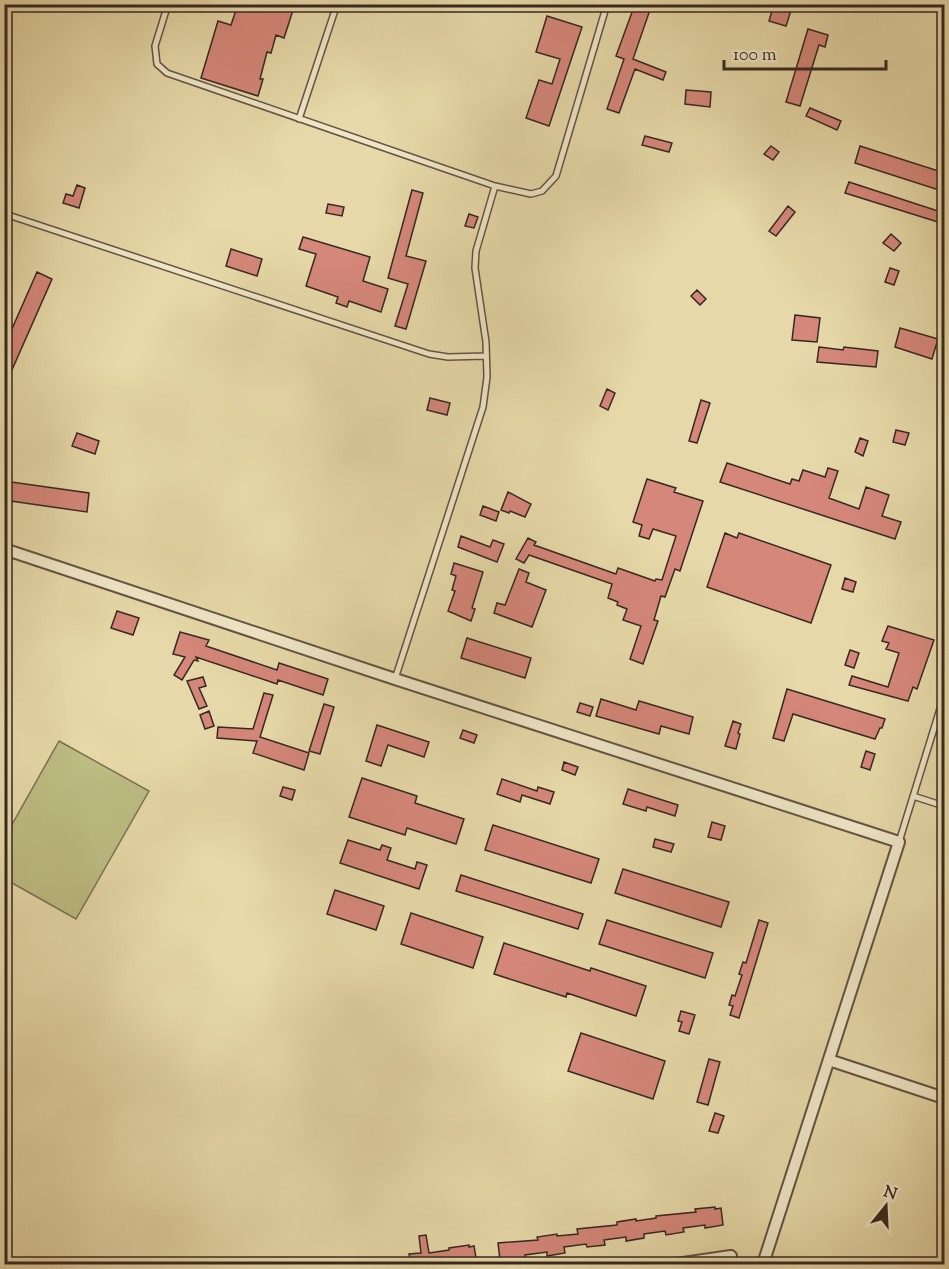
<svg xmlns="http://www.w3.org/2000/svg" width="949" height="1269" font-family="'Sorts Mill Goudy',serif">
	<rect width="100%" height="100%" fill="#e6d8a8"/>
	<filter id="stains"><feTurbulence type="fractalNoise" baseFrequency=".00333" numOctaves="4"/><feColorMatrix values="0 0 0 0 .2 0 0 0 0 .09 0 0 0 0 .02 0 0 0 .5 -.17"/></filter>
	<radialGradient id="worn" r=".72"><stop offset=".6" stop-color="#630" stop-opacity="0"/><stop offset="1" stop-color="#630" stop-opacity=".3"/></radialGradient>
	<path fill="#bcbc83" stroke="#7a7252" stroke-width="1.5" d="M59,741L149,791L76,919L5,879V837Z"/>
	<path fill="#d5877a" stroke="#372822" stroke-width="1.5" d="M238,4H295L284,38L276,35L271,53L267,52L260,79H263L258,96L201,78L218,21L231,25Z
		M635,4H652L633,59L666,72L663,80L635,69L619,113L607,109L624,59L616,56Z
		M774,4H793L786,26L769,21Z
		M547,16L582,27L549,126L526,118L539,80L552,84L560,59L536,52Z
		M808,29L828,35L825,47L819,45L800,106L786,102Z
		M686,90L711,92L710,107L685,104Z
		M810,108L841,121L837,130L806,116Z
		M645,136L672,143L669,152L642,145Z
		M771,146L779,152L773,160L764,154Z
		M860,146L945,173V192L855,163Z
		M849,182L941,212L938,222L845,193Z
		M77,185L85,188L79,208L63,203L66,194L73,196Z
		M412,190L423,193L406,256L426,261L406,329L395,326L408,284L388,278Z
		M328,204L344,207L342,216L326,213Z
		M788,206L795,212L776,236L769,231Z
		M469,214L478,217L474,228L465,226Z
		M891,234L901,243L894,251L883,243Z
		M303,237L370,257L363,281L388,289L381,312L349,301L347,307L336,303L338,297L306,286L316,254L299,249Z
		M231,249L262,259L257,276L226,266Z
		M890,268L899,271L894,285L885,282Z
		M37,272L52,279L4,388V347Z
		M697,290L706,299L700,305L691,296Z
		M795,315L820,318L817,342L792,340Z
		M900,328L938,339L932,359L895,347Z
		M819,347L843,350L844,347L878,351L876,367L817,362Z
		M607,389L615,393L608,410L600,406Z
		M430,398L450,403L447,415L427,410Z
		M701,400L710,403L697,443L689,441Z
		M896,430L909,433L905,445L893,442Z
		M77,433L99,441L95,454L72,446Z
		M860,438L868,441L863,456L855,452Z
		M727,463L790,484L792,479L799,481L803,470L825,477L828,468L838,471L829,498L859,509L866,487L889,495L882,516L901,522L895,539L720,482Z
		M647,479L676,488L674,492L703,501L680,571L675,569L665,597L661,596L654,620L658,621L643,664L630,659L641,626L623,620L627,609L617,605L618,602L608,598L612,584L529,555L524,563L516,559L528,538L536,542L534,545L616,574L618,568L655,581L656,579L662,580L676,536L653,529L649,539L639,536L642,525L633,522Z
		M4,481L89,493L87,512L4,500Z
		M508,492L531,504L525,517L510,511L509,513L501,510Z
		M483,506L499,512L496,521L480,515Z
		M725,533L737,538L739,533L831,565L811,623L707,587Z
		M461,536L490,547L493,540L504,544L497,562L458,547Z
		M454,563L483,572L472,608L475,609L471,621L448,611L455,591L452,590L456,576L451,574Z
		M519,569L529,573L526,582L546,590L532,627L494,613L497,603L505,605Z
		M845,578L856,582L853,592L842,589Z
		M117,611L139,618L133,635L111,628Z
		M888,626L934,640L917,689L913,687L908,701L849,685L852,676L888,687L899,653L886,649L889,643L882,641Z
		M180,632L209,640L206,646L277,670L279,663L328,679L323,695L278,680L277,684L196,657L198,661L194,660L182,680L174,675L185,657L173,654Z
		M467,638L531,658L525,678L461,658Z
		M850,650L859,653L854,668L845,665Z
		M203,677L206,686L199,688L207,706L199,709L187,681Z
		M787,689L885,719L882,728H880L875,739L793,714L784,741L773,738Z
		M264,693L273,695L260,737L309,753L304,770L253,753L257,741L217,738L218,727L253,729Z
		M601,699L636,710L639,701L693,717L689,734L661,726L659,734L596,716Z
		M580,703L593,707L590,716L577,712Z
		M324,704L334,707L320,754L309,751Z
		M209,711L214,726L205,729L200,715Z
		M733,721L741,724L738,733L740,734L736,749L725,746Z
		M377,725L429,742L424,757L388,745L381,766L366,761Z
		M463,730L477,735L474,743L460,738Z
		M866,751L875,754L870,770L861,767Z
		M564,762L578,767L575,775L562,770Z
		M362,778L417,796L415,803L464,819L456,844L407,828L405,835L349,817Z
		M502,779L537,791L538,787L554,792L550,804L522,795L520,802L497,794Z
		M283,787L295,790L292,800L280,796Z
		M628,789L678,805L675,816L647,807L646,811L623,804Z
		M712,822L725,826L721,840L708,837Z
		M493,825L599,859L591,883L485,850Z
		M655,839L674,844L671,852L653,847Z
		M348,840L380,850L382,845L391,848L387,860L415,869L417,862L427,865L419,889L340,863Z
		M623,869L729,902L721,927L615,893Z
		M461,875L583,914L578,929L456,891Z
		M335,890L384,906L376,930L327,914Z
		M411,913L483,937L473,968L401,944Z
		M607,920L713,953L705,978L599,944Z
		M759,920L768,923L739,1018L730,1015L733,1006L729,1005L732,995L735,996L742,975L739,974L743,962L746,963Z
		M504,943L590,971L591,968L646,986L636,1016L567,993L566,997L494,974Z
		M681,1011L695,1015L689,1034L679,1031L682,1022L678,1021Z
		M581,1033L665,1061L653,1099L568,1071Z
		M709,1059L720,1062L708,1105L697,1102Z
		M715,1113L724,1116L718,1133L709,1131Z
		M715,1207V1209L721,1208L723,1225L705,1228V1225L683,1228L684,1232L666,1235L665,1231L644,1234V1238L626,1241V1237L604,1240L605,1245L587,1247L586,1244L564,1247L565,1253L547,1256V1252L525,1255L526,1260L508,1262L507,1259L500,1260L498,1243L538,1240L537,1237L557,1234V1236L578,1234L577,1229L617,1225V1222L636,1219V1221L656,1218V1216L696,1212L695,1209Z
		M426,1235L429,1253L449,1250V1248L469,1245V1247L474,1246L477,1264H411L409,1254L421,1253L419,1236Z"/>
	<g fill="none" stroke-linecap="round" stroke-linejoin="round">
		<defs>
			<path id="lane" d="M168,4L155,46L157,64L167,73L495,186L531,194L542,191L556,176L607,4
				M299,119L337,4
				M5,214L429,354L448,357L486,356
				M395,679L483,407L487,377L486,342L475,268L476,251L495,186
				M913,796L944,806
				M899,842L944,696"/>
			<path id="street" d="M4,549L395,679L899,842L763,1264
				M829,1060L944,1098
				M676,1264L731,1256"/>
		</defs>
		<use href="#lane" stroke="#635444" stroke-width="8"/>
		<use href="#street" stroke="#635444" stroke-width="14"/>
		<use href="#lane" stroke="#efe6c6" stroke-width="5"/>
		<use href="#street" stroke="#efe6c6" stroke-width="10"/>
	</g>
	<rect width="949" height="1269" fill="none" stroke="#e6d8a8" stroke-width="24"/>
	<rect x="6" y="6" width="937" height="1257" fill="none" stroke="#372822" stroke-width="3"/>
	<rect x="12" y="12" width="925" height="1245" fill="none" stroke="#372822" stroke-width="1.5"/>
	<g transform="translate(886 1206) rotate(18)" stroke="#efe6c6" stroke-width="4.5" paint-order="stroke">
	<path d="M0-4.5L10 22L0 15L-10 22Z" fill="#372822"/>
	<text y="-9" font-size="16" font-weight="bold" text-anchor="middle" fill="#372822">N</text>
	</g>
	<path d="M724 60v9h162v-9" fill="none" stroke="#372822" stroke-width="3"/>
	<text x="733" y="60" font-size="18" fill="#372822" stroke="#efe6c6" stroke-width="4.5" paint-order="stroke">100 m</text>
	<rect width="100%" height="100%" filter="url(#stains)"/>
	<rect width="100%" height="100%" fill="url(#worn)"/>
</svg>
